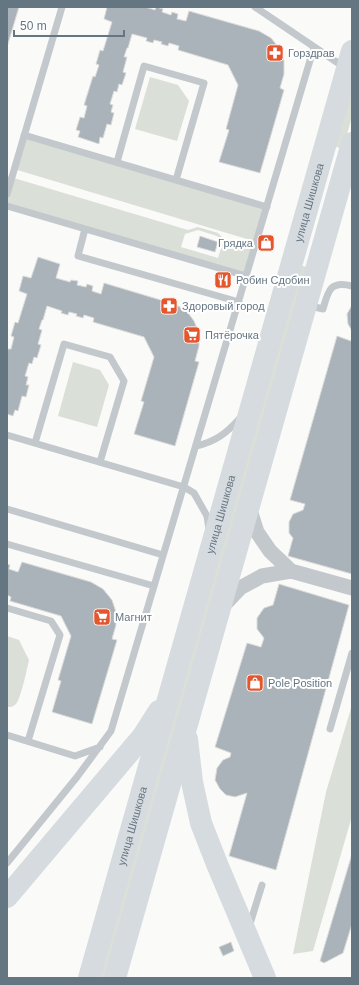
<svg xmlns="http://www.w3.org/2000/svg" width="359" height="985" font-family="Arial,sans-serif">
	<rect width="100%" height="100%" fill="#fafaf8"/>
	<path fill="#dadfd7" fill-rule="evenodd" d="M150,77L178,85L189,101L177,141L135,129Z
		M352,80V116L343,149L333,146Z
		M24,135L267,207L257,242L14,169Z
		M7,176L188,230L198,227L218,233L224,239L255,249L246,276L7,206ZM198,230L217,236L223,242L218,258L181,247L185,234Z
		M300,265L309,268L107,978H98Z
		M73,362L100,370L109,385L97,427L58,416Z
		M7,636L19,640L29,660C27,669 21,698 16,704C13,707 10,707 7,707Z
		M352,705V816L313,951L293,954L326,792Z"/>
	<path fill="#aab3b9" stroke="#dcdcda" d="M7,7H19L7,47Z
		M107,7H145L155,10L156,7L163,9L162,12L171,15L172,12L178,14L177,19L186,21L189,11L259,31L271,38L280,49L284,61V74L280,88L284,90L260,173L219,162L229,130L226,129L238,85L228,65L178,50L179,46L169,43L168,46L161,44L162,42L154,40L153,43L146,41L147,38L132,34L128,48H127L124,57H127L123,72L126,73L122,85L119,84L117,92L114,91L110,104L113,105L111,112L114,113L111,125L107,124L103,138L100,137L99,144L78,137L80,131L76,130L80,117L84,118L87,106L84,105L93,76L95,77L99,65L96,64L100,50L103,51L112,22L104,19Z
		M200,236L218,242L215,252L197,247Z
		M38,257L60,264L56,278L70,282L71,280L78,281L77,285L86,287L87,284L93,286L92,291L101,294L104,283L174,304L186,310L194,321L199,333V346L195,361L199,362L175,446L134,434L144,402L141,401L154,357L144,337L93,322L94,318L84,315L83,318L76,316L77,314L69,312L68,315L61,313L62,311L47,306L43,320H42L39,329L42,330L38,344L41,345L37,358L34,357L32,364L29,363L25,376L28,377L26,385H29L26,397L22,396L18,411L15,410L13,416L7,414V351L8,349H11L14,337L11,336L15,322L18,323L27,294L19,291L23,276L31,278Z
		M352,305V331L348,324L347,314Z
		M337,336L351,341L352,339V574L288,556L293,538L289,533V522L293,514L303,510L305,504L290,500Z
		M22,562L91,582L103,589L112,600L116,612V625L112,639L117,640L92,724L52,712L61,681L58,680L71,636L61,616L10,601L11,597L7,595V564L10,565L9,569L18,572Z
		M279,584L349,605L276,870L229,856L247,793L235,797L226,795L220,789L215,780L217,768L223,760L230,757L231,753L215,747L247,643L261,647L264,638L257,629V618L264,608L273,605Z
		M352,854V924L343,953L324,963L320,961Z
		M231,942L234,951L223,956L219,947Z"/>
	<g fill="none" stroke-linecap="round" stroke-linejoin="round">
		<path stroke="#c3c8cc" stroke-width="7" d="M255,7L344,67
			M24,135L267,207
			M117,162L144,66L204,83L176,180
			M7,194L62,7
			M7,206L246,276
			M85,229L78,256L239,302
			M307,305L323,309C328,291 330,280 352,286
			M7,435L184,487L194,493L207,516L209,529
			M35,443L64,344L110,357L124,381L100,462
			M196,446C215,442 227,433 240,418
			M7,509L163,555
			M7,544L154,586
			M7,608L51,621L60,635L28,741
			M330,729L352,653
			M7,735L75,756L100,747
			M7,863L77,777L111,731L314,47
			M249,927L262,885"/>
		<path stroke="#c3c8cc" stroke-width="15" d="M291,571L352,588
			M222,607L240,588L262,576L291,571L270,551L257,532L249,507"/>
		<g stroke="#d6dbdf" stroke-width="22">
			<path d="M187,739L192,782L201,823L217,864L265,978"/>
			<path d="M7,897L143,736L159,711"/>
			<path id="s1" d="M89,978L352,51"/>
			<path d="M115,978L352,143"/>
		</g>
	</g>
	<defs>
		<symbol id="pharmacy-square" viewBox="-11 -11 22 22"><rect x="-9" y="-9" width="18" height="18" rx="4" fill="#e4572e" stroke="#fff"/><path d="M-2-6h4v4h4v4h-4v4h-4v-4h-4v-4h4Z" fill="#fff"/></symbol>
		<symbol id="shop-square" viewBox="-11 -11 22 22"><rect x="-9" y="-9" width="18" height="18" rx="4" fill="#e4572e" stroke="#fff"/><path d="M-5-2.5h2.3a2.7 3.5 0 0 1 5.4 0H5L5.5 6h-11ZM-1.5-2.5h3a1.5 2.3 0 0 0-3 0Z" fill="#fff"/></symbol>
		<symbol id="restaurant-square" viewBox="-11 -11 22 22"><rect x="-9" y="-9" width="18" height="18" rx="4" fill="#e4572e" stroke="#fff"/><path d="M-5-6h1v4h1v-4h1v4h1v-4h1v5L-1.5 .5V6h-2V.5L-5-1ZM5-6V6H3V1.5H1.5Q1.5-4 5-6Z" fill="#fff"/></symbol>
		<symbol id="supermarket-square" viewBox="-11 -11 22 22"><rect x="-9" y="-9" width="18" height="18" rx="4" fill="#e4572e" stroke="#fff"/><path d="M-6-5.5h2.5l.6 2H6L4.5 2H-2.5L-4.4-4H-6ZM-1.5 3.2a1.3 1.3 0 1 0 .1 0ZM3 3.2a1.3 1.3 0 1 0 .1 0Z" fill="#fff"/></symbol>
	</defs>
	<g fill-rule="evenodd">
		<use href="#pharmacy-square" x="265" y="43" width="20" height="20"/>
		<use href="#shop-square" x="256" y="233" width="20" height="20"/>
		<use href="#restaurant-square" x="213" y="270" width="20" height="20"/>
		<use href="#pharmacy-square" x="159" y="296" width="20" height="20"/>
		<use href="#supermarket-square" x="182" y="325" width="20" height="20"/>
		<use href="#supermarket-square" x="92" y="607" width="20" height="20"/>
		<use href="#shop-square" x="245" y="673" width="20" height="20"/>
	</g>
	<g text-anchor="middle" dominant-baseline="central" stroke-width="4" stroke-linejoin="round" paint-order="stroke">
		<g font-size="11" fill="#657683" stroke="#fff" text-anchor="start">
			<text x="288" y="53">Горздрав</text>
			<text x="253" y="243" text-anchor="end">Грядка</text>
			<text x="236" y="280">Робин Сдобин</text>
			<text x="182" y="306">Здоровый город</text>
			<text x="205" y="335">Пятёрочка</text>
			<text x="115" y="617">Магнит</text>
			<text x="268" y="683">Pole Position</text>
		</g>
		<g font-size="11" fill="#657683" stroke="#fff">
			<text stroke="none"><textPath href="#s1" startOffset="806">улица Шишкова</textPath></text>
			<text stroke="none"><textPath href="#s1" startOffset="482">улица Шишкова</textPath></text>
			<text stroke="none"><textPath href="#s1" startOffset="158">улица Шишкова</textPath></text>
		</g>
	</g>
	<rect width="359" height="985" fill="none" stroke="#657683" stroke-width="16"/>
	<path d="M14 30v6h110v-6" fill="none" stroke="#657683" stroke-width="2"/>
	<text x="20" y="30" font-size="12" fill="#657683" stroke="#ffffff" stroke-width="3" paint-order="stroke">50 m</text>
</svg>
